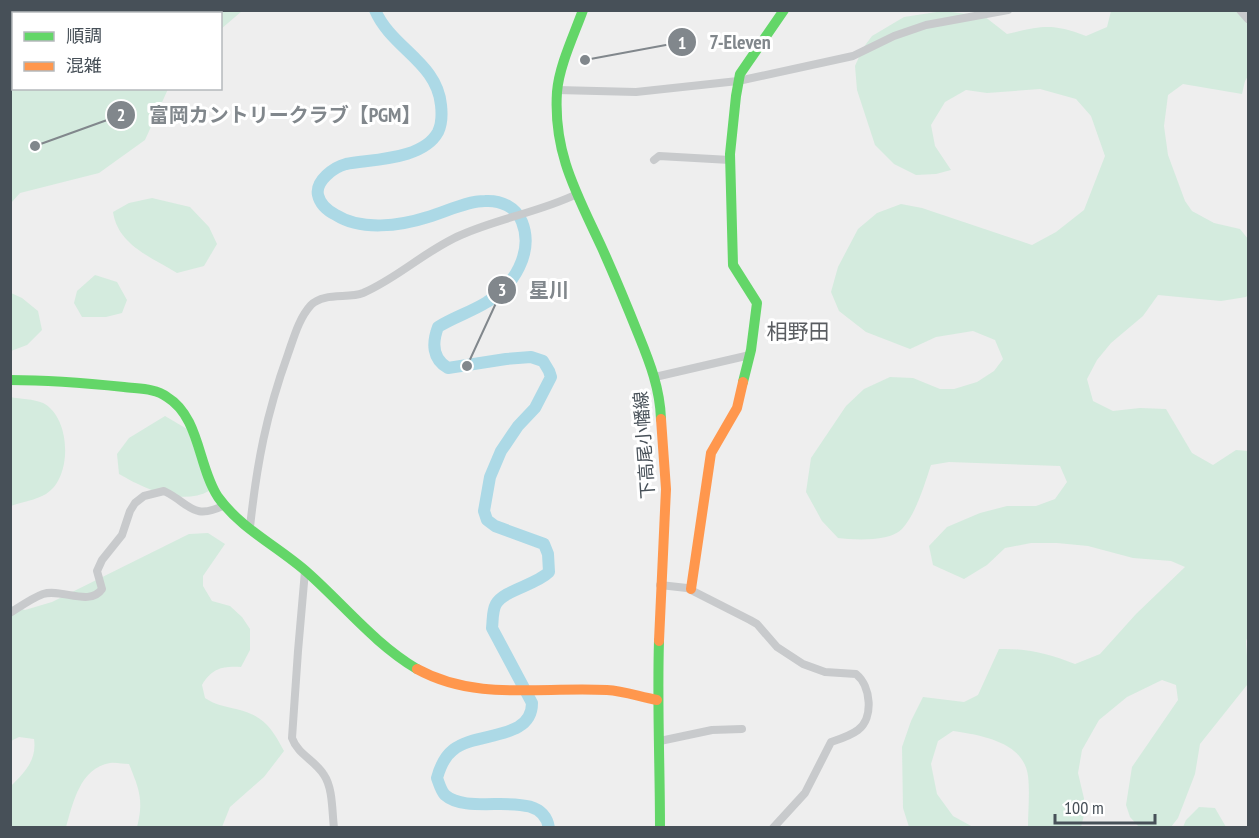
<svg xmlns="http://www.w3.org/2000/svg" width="1259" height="838" font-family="'PT Sans Narrow','Noto Sans JP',sans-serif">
	<rect width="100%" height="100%" fill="#eee"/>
	<path fill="#d4ebde" d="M11,10L37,11L41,13L14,14V88L168,89L145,140L99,173L20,193L11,203Z
		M61,11V10L242,11L221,29L220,14L59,13Z
		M943,11L984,16L1007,34C1043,26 1051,23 1086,36L1107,27L1111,11H1248V76L1245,81L1242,94L1183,84L1168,95L1164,126L1168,155L1185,201L1192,211L1214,223L1240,229L1248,239V295L1246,297L1221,301L1158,295L1143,316L1111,343L1097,360L1087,379L1093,401L1113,411L1140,408L1166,409L1192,453L1213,465L1236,450L1248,451V522L1247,524L1248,528V636L1246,641L1248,672L1247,685L1200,744L1195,774L1178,818L1171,827H1139L1130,817L1126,805L1132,767L1178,700L1176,685L1162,680L1127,697L1099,720L1082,750L1078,773L1086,807L1081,827H1028C1028,811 1030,792 1028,776C1024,742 981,735 953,731L938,741L931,764L937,794L953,816L973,827H909L903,808L902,747L911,721L923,697L964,702L978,695L999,649C1026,648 1050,654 1075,664L1100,654L1136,614L1185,567L1171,561L1133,558L1088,546L1057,543H1031L1005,548L987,565L964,579L933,565L929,546L947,527L980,513L1007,506H1036L1055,499L1067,482L1060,466L949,462L931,465C925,483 916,514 902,529C890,542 854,540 838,538L822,521L806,492L811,458L846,406L864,389L890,377L913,378L940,389H954L977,382L994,371L1003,359L995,340L973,331L936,337L910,349L866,332L839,311L831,292L838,267L858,229L877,213L901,204L922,208L1032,245L1056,232L1084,210L1105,156L1091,116L1076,99L1040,89L987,93L966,90L945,102L931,125L935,146L951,170L936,174L916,175L894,164L875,145L857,90L855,66L863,48L872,36L904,17Z
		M152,198L190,207L209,227L217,244L204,266L177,273C151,257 118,245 113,212L129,203Z
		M95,275L117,282L127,300L122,313L106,317H82L74,303L77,291Z
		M11,293L22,298L38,311L42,330L27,345L11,351Z
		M10,397C20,399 34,399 43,403C71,417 73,478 46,494C36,500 22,502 11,506Z
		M165,416L187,429L209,491C181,506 145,489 119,474L117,454L129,438Z
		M208,533L225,544L203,576V586L212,601L230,606L242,617L250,629V650L241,667C223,666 212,668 202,685L205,698C215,705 224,706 236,709C263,715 272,728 284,751L264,777L230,807L222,827H137C144,800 139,789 129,764C123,764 115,762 110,763C80,768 73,803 66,827H11V786C25,772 37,760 34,739L19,737L11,741V606L25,610L52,602L189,534Z
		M1199,807L1215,808L1226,827H1183L1186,820Z"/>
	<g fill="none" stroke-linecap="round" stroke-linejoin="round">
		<path stroke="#acd9e6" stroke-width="12" d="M375,10C391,48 437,62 441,105C442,114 442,124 438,132C423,160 372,159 346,164C334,167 315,181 318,195C320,204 328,211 336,215C361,231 400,226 428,217C446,212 466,201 485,201C501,200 516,207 522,222C534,252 514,286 487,302C471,312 454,317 438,327C432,343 432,359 448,368L506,359L531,357L543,361L549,371L551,377L535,408L518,426L501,451L490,477L484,511L487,520L495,526L544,544L548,554L549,572C536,585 504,590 496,604C492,611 493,621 492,628L532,703C532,741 476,731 453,750C444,757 440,767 437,778C439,783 441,791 445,795C471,818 542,785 549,828"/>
		<path stroke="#c8cacc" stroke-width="8" d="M1240,10L1248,19
			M557,90L636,92L738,81L853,56L894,36L926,25L1008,10
			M654,160L659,156L730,160
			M655,377L750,355
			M250,527C257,463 266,415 288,354C294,337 299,318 311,305C324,292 348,299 363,293C398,278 426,250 461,235C499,218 540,212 577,194
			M305,571L298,651L292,738C298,755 315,760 324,775C333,788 332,812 334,828
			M660,585L687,588L750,620L757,624L777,647L803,664L825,672L856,674C871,686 874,718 858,730C850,736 840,739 831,742L805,793L773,828
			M10,613C21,606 32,598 43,594C61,588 90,607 102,589L97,571L102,560L122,535L130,511L135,503L144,496L164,491C191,504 192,521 225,505
			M660,741L712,730L742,729"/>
		<path stroke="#63d668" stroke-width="10" d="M583,10C574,35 559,66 557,92C553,153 577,194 602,248C615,277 627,306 639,336C650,363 660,389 661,419
			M10,380C48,380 86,383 124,387C138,389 155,388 167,397C200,417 198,467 218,497C241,529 279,547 308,573C345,606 375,644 417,669
			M743,382L751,350L757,303L733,265L730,154L736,96L740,74L784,10
			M659,641C657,703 660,766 660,828"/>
		<path stroke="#ff974d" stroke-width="10" d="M691,589L711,453L737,408L743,382
			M659,641L666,489L661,419
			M417,669C477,702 543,686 607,690C624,691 640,697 657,700"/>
	</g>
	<g text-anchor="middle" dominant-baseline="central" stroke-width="6" stroke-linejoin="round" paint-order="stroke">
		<g font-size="18" fill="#475058" stroke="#fff">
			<text transform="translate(644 445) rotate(-94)">下高尾小幡線</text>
		</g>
		<g font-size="21" fill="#5a5d61" stroke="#fff">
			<text x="798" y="331">相野田</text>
		</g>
	</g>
	<path fill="none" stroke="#81878c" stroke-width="2" d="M585 60L682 42M35 146L121 115M467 366L502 290"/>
	<g fill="#81878c" stroke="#fff" stroke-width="2">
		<circle cx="585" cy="60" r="6"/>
		<circle cx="35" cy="146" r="6"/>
		<circle cx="467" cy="366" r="6"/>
		<circle cx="682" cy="42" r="15"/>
		<circle cx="121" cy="115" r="15"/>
		<circle cx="502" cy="290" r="15"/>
	</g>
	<g font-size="18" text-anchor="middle" font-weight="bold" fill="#fff">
		<text x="682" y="49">1</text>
		<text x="121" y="121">2</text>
		<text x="502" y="296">3</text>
	</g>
	<g font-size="20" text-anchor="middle" font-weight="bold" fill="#81878c" stroke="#fff" stroke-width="6" stroke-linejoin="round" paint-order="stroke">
		<text x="740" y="49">7-Eleven</text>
		<text x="285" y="122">富岡カントリークラブ【PGM】</text>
		<text x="549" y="297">星川</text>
	</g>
	<rect width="1259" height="838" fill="none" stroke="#475058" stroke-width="24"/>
	<rect x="12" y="12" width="210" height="78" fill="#ffffff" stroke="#b5b9bc" stroke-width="1.5"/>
	<rect x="24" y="32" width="30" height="9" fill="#63d668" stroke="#b5b9bc" stroke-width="1.5"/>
	<text x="66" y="42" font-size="18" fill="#475058">順調</text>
	<rect x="24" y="62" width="30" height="9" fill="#ff974d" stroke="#b5b9bc" stroke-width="1.5"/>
	<text x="66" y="72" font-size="18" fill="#475058">混雑</text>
	<path d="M1055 814v9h100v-9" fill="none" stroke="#475058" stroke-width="3"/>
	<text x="1064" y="814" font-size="18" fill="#475058" stroke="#ffffff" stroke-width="4.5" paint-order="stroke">100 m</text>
</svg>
